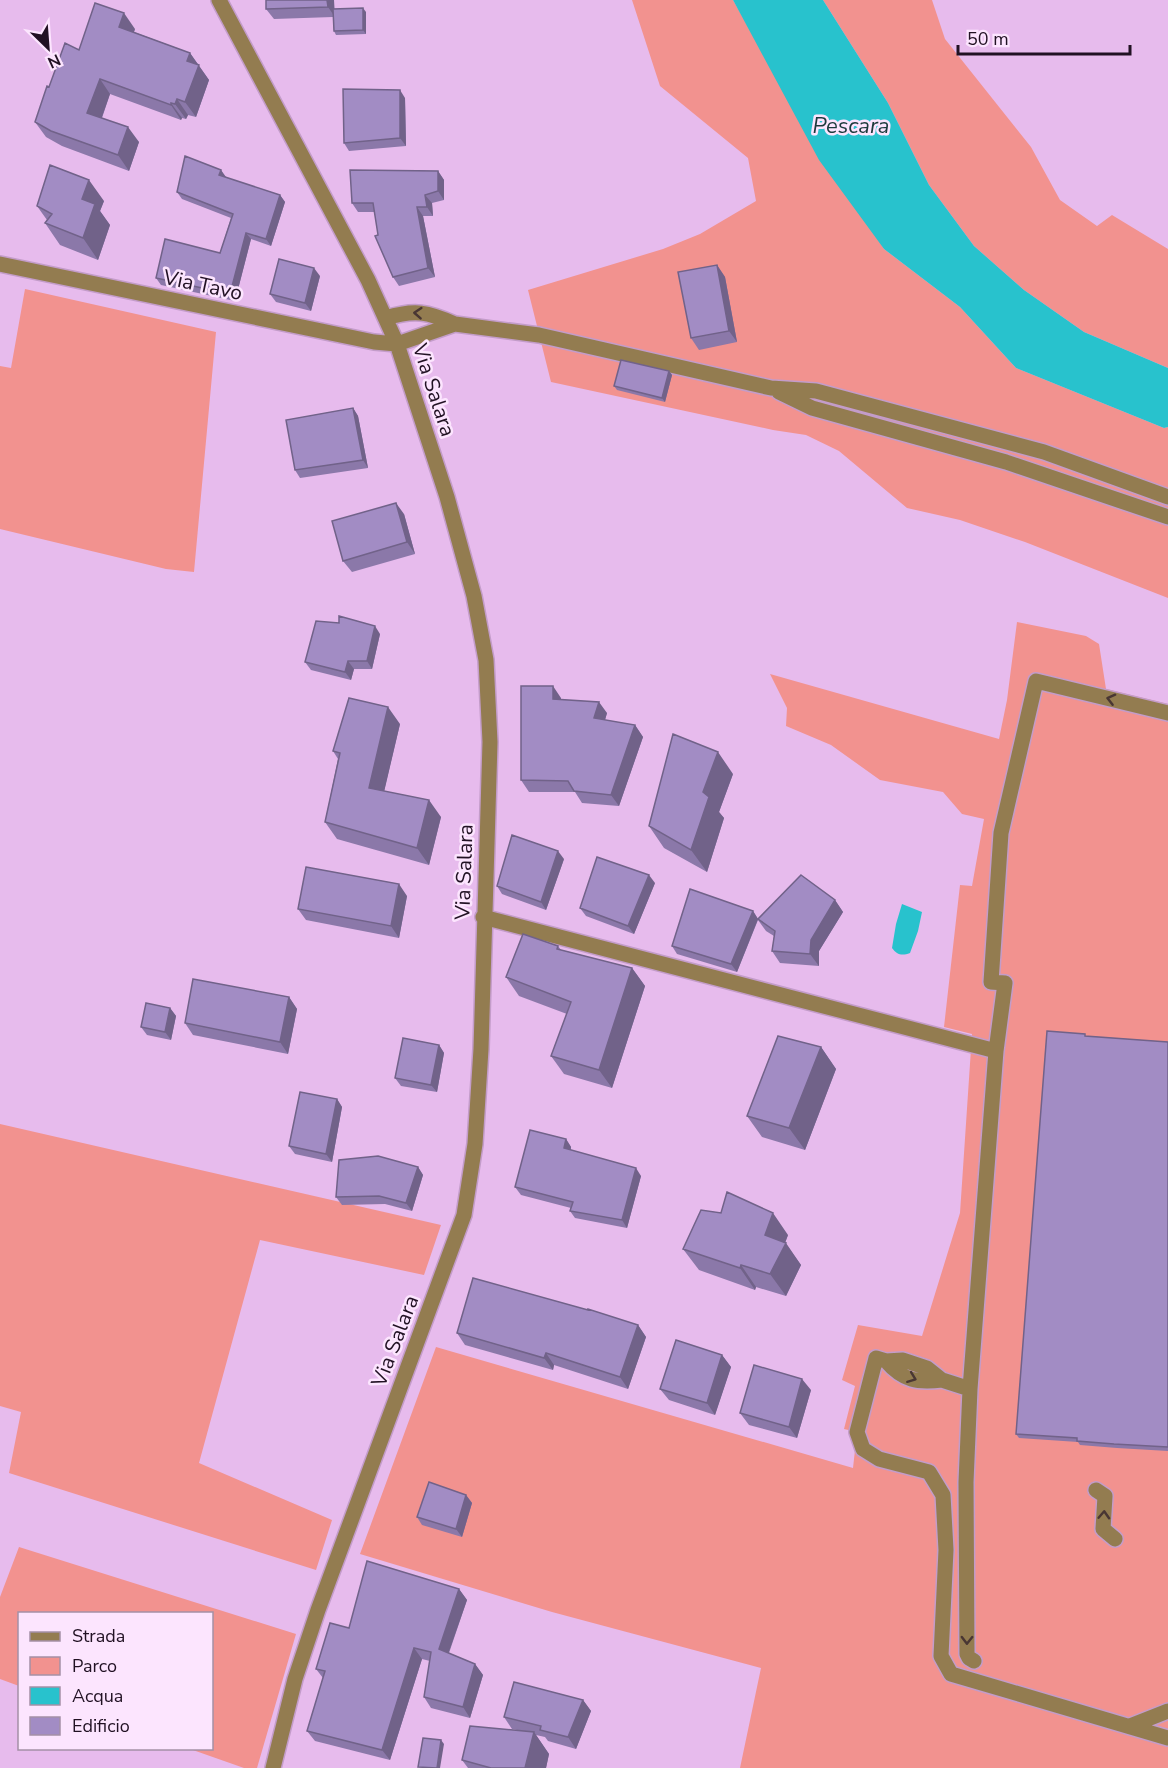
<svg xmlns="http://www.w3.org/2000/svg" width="1168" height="1768" font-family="'Nunito Sans',sans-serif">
	<rect width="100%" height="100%" fill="#e7bbed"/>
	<path fill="#f2928f" d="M632,0H733L773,71L884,249L960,307L1016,368L1164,428L1168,427V598L1025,542L960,520L907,508L839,451L806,435L773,430L551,382L528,290L663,249L700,234L756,201L748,158L660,86Z
		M823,0H932L945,39L1031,147L1060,200L1097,226L1112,215L1168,249V368L1084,332L1024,290L974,246L929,185L888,103Z
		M25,289L216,332L194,572L166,569L0,529V366L11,368Z
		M1017,622L1086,636L1099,644L1106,689L1168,704V1768H740L761,1668L552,1612L360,1554L436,1347L853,1468L857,1432L844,1429L855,1386L842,1380L858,1325L922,1336L960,1213L972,1034L944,1027L960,885L972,886L984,819L962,814L943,792L880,780L831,745L786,726L787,708L770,674L999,739L1007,700Z
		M0,1124L441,1225L424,1275L260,1240L199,1463L332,1520L316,1570L9,1473L21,1412L0,1406Z
		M19,1547L296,1634L257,1768H244L190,1749L212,1748V1614H20L19,1686L0,1679V1597Z"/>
	<path fill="#28c2cd" d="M733,0H823L888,103L929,185L974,246L1024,290L1084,332L1168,368V427L1164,428L1016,368L960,307L884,249L819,160Z
		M902,904L922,912L918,931L910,953C902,956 897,955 892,948L896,924Z"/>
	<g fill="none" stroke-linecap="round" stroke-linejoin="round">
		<defs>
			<path id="minor" d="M219,0L368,280L397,344L447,497L474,596L486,660L490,742L481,1049L475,1144L464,1215L318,1610L295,1679L273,1768
				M0,264L374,342L397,344L455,324C428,312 415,309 386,318
				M455,324L539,335L771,388L816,391L1044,452L1168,497
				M779,392L812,408L1006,462L1168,517
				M483,917L996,1051
				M886,1361C903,1381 918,1383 942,1380
				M970,1389L942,1380L927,1368L903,1360L886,1361L876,1358L857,1432L863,1449L879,1459L929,1472L943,1495L946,1550L941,1656L951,1674L1168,1738
				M1096,1490L1105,1496L1103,1529L1115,1539
				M974,1661L969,1658L967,1654L966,1482L970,1389L996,1051L1005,983L991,982L1001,833L1036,681L1168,713
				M1130,1726L1168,1711"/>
		</defs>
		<use href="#minor" stroke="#c39cc9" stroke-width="18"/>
		<use href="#minor" stroke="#937c50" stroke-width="15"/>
	</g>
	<path fill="#8b78a9" d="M334,0V9L366,12V34L336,35L334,31L333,17L274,19L266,9Z
		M135,29L134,32L190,53L209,80L196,117L188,115L186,119L182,118L181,120L110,94L102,118L139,142L129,171L62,146L46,137L35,122L49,87L79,50Z
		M405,98L406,146L349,151L344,143Z
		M221,170L225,178L280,195L285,202L271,246L251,239L235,301L161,285L156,278L220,253L231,218L182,199L177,192Z
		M438,171L444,180V200L432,203L433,216H423L435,277L399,286L393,277L374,212H358L352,203Z
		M104,201L100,211L110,225L98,260L60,245L45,223L47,220L37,206Z
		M717,265L725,277L737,342L699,350L691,338Z
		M320,276L311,311L276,302L270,294Z
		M669,371L672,375L665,402L617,390L614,386Z
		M353,408L358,416L368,468L300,478L295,470Z
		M404,514L415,554L352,572L343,561Z
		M380,634L372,669H354L351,680L311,670L305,662Z
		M561,698V700L607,713L605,720L635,725L643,737L619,806L582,803L575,792H529L521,780Z
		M400,724L384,791L441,817L429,865L337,839L325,822L338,759L333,751Z
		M733,774L719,812L724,818L707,872L664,848L649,826Z
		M564,859L546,910L502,894L497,886Z
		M655,883L634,934L586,916L580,908Z
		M407,896L399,938L306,920L298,909Z
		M835,900L843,912L819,951V966L780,963L772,951L774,936L766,931L758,920L737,972L677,954L672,946L753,911L758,919Z
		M558,946L561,950L632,968L645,986L612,1088L564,1074L551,1056L567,1014L519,996L506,977Z
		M289,997L297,1009L288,1054L193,1035L185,1023Z
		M170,1008L176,1016L171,1040L147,1035L141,1027Z
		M1087,1036L1168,1042V1451L1117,1448L1080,1445L1078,1442L1019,1438L1016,1434Z
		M439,1045L444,1053L437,1092L401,1086L395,1078Z
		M821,1047L836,1069L805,1150L762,1137L747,1116Z
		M337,1099L342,1107L332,1162L295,1154L289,1146Z
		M566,1139L571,1147V1150L641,1176L627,1228L575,1218L570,1211L571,1208L521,1195L515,1187Z
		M418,1167L423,1175L412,1211L385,1204L342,1205L336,1197Z
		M788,1235L785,1243L801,1265L786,1296L756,1287L755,1290L699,1270L683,1249Z
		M638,1325L646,1337L628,1389L554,1365L553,1370L465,1345L457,1333Z
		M722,1355L731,1367L715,1415L669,1400L660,1389Z
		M811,1390L797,1438L749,1425L740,1413Z
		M466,1495L472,1503L462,1537L422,1525L417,1517Z
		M459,1589L467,1600L449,1653L475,1664L483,1675L470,1718L431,1708L424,1697L430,1661L422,1659L390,1760L315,1741L307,1731L323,1678L316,1669L349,1628Z
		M583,1700L591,1711L576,1749L548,1741L545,1737L536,1735L549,1754L546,1768H468L462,1760L522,1731L512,1729L504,1717Z"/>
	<path fill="#716289" d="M327,0H334L335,17L328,7Z
		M363,8L366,12V34L363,30Z
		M124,13L135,29L130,42L119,27Z
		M190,53L209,80L196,117L185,102L187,61Z
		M100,79L110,94L98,128L87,113Z
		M400,90L405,98L406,146L400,138Z
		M177,99L188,115L186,119L175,104Z
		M171,103L182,118L181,120L171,105Z
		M128,127L139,142L129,171L118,155Z
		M221,170L226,177L223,182L219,175Z
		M438,171L444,180V200L438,191Z
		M89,180L104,201L100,211L110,225L98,260L83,238L82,199Z
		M280,195L285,202L271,246L266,239Z
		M425,195L432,203L433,216L427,207Z
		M417,207L423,216L435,277L428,268Z
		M246,233L251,239L235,301L230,294Z
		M717,265L725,277L737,342L729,331Z
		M314,268L320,276L311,311L305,303Z
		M669,371L672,375L665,402L662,398Z
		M353,408L358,416L368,468L363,460Z
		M396,503L404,514L415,554L407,542Z
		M375,626L380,634L372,669L367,661Z
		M348,661L354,669L351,680L345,672Z
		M553,686L561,698V711L553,699Z
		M599,702L607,713L602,730L594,718Z
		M388,707L400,724L381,805L369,788Z
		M635,725L643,737L619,806L611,795Z
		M718,752L733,774L719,812L724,818L707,872L691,850L703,792Z
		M429,800L441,817L429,865L417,848Z
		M558,851L564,859L546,910L541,902Z
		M649,875L655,883L634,934L628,926Z
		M399,884L407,896L399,938L391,926Z
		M835,900L843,912L819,951V966L810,954L811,940Z
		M753,911L758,919L737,972L731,964Z
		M632,968L645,986L612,1088L599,1070Z
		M289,997L297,1009L288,1054L280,1042Z
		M170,1008L176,1016L171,1040L165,1032Z
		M439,1045L444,1053L437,1092L431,1085Z
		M821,1047L836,1069L805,1150L789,1128Z
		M337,1099L342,1107L332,1162L326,1154Z
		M566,1139L571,1147L569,1156L564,1148Z
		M418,1167L423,1175L412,1211L406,1203Z
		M636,1168L641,1176L627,1228L622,1220Z
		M773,1213L788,1235L783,1248L786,1243L801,1265L786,1296L770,1274L765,1235Z
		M741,1265L756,1287L755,1290L740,1268Z
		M638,1325L646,1337L628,1389L620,1377Z
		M546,1353L554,1365L553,1370L544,1358Z
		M722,1355L731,1367L715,1415L707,1403Z
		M802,1379L811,1390L797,1438L789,1427Z
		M466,1495L472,1503L462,1537L456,1529Z
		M459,1589L467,1600L446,1660L439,1649Z
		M414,1648L422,1659L390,1760L382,1750Z
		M475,1664L483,1675L470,1718L463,1707Z
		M583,1700L591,1711L576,1749L568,1737Z
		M534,1732L549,1754L546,1768H525Z
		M441,1740L444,1744L440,1768H437Z"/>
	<path fill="#a28cc4" stroke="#716289" stroke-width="1.5" d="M266,0H327L328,7L266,9Z
		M95,3L124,13L119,27L190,53L187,61L199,65L185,102L177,99L175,104L171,103V105L100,79L87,113L128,127L118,155L51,131L35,122L47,86L49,87L65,43L79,50Z
		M363,8V30L334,31L333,9Z
		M343,89L400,90V138L344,143Z
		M185,156L221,170L219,175L280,195L266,239L246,233L230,294L156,278L165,239L220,253L233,214L177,192Z
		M50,165L89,180L82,199L95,204L83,238L45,223L52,214L37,206Z
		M350,170L438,171V191L425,195L427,207H417L428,268L393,277L375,236L378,235L373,203H352Z
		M279,259L314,268L305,303L270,294Z
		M717,265L729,331L691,338L678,272Z
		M621,360L669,371L662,398L614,386Z
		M353,408L363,460L295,470L286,420Z
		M396,503L407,542L343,561L332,521Z
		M339,616L375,626L367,661H348L345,672L305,662L316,621L339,623Z
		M521,686H553V699L599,702L594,718L635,725L611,795L574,791L568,781L521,780Z
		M349,698L388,707L369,788L429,800L417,848L325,822L340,753L333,751Z
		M673,734L718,752L703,792L709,797L691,850L649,826Z
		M512,835L558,851L541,902L497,886Z
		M597,857L649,875L628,926L580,908Z
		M306,867L399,884L391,926L298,909Z
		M801,875L835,900L811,940L810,954L772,951L775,931L758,919Z
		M690,889L753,911L731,964L672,946Z
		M523,934L558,946L557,949L632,968L599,1070L551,1056L571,1002L506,977Z
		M193,979L289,997L280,1042L185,1023Z
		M146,1003L170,1008L165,1032L141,1027Z
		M1047,1031L1085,1034V1036L1168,1042V1447L1114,1444L1077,1441V1438L1016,1434Z
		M778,1036L821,1047L789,1128L747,1116Z
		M403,1038L439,1045L431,1085L395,1078Z
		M300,1092L337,1099L326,1154L289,1146Z
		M530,1130L566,1139L564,1148L636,1168L622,1220L570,1211L573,1202L515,1187Z
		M378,1156L418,1167L406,1203L379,1196L336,1197L339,1160Z
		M727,1192L773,1213L765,1235L786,1243L770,1274L741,1265L740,1268L683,1249L701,1210L721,1213Z
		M473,1278L588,1310V1309L638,1325L620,1377L546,1353L544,1358L457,1333Z
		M676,1340L722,1355L707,1403L660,1389Z
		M754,1365L802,1379L789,1427L740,1413Z
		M429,1482L466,1495L456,1529L417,1517Z
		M367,1561L459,1589L439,1649L475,1664L463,1707L424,1697L431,1652L414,1648L382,1750L307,1731L325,1671L316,1669L330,1623L349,1628Z
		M514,1682L583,1700L568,1737L540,1730L541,1726L504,1717Z
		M470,1726L534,1732L525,1768H491L462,1760Z
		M423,1738L441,1740L437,1768L418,1767Z"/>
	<defs><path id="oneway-chevron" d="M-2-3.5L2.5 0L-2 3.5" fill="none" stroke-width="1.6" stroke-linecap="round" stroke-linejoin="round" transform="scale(1.5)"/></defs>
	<g stroke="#493633">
		<use href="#oneway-chevron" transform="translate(418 313) rotate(-176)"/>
		<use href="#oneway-chevron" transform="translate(1111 699) rotate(-166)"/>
		<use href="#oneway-chevron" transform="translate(912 1378) rotate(21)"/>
		<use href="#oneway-chevron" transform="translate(1104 1515) rotate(-87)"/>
		<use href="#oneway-chevron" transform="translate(967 1640) rotate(91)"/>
	</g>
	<g text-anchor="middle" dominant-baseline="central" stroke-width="5" stroke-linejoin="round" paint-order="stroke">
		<g font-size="21" fill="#211123" stroke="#fce5fe">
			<text transform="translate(203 285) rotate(12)">Via Tavo</text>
			<text transform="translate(434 390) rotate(72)">Via Salara</text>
			<text transform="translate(464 872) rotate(-88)">Via Salara</text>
			<text transform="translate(395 1341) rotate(-69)">Via Salara</text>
		</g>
		<g font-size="22" font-style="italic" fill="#1c3a3c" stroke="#fce5fe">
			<text x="851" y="126">Pescara</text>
		</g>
	</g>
	<rect x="18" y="1612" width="195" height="138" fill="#fce5fe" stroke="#a490a6" stroke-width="1.5"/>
	<rect x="30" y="1632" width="30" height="9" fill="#937c50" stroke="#a490a6" stroke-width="1.5"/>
	<text x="72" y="1642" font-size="18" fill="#211123">Strada</text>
	<rect x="30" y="1657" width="30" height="18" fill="#f2928f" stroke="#a490a6" stroke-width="1.5"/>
	<text x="72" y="1672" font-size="18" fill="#211123">Parco</text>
	<rect x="30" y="1687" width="30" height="18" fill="#28c2cd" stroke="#a490a6" stroke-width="1.5"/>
	<text x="72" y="1702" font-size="18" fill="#211123">Acqua</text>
	<rect x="30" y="1717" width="30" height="18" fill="#a28cc4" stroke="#a490a6" stroke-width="1.5"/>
	<text x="72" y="1732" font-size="18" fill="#211123">Edificio</text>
	<g transform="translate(48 48) rotate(155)" stroke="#fce5fe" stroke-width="4.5" paint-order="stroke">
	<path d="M0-4.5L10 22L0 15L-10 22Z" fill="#211123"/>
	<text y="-9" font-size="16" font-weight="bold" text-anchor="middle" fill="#211123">N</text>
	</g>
	<path d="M958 45v9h172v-9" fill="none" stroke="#211123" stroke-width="3"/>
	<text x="967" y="45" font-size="18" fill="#211123" stroke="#fce5fe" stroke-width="4.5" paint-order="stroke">50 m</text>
</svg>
